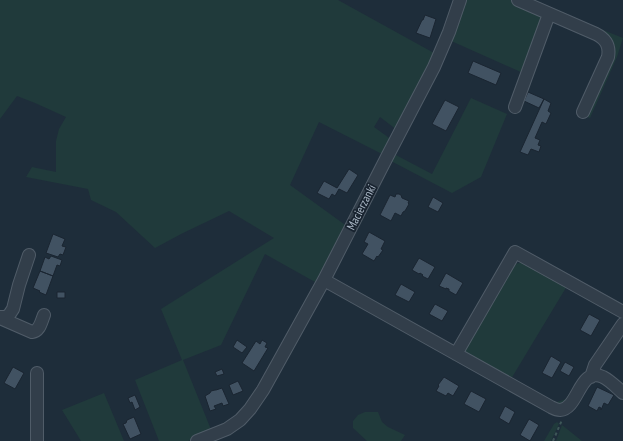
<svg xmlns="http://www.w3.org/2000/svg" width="623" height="441" font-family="'PT Sans Narrow',sans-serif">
	<rect width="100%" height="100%" fill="#1e2d3a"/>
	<path fill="#203a3b" d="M0,0H338L434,53L442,31L446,32L397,130L380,117L374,127L392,140L355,212L352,211L382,154L319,122L290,185L348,227L282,345L315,282L265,254L221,345L183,360L212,432L188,441H159L135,380L182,360L161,309L274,238L229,211L181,234L155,248L116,212L91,200L88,189L26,177L32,167L56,172V141L59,129L66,117L35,103L17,96L0,119Z
		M463,0H512L538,12L541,15L542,19L523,73L449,40Z
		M551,9L623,38L617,57L590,118L583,115L610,48Z
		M471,98L507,114L481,177L452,193L391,161L394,154L432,174Z
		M524,262L567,286L511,379L554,403L566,399L578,380L580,381C573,393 567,410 550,403L466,356C462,352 464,348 466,343L511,265Z
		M104,393L124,441H81L62,410Z
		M365,412H378L382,422L388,427L405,435L401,441H367L353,428V421L358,415Z
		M557,422L559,424L551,441H544L554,424Z
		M562,425L582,441H556Z"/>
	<path fill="#415262" stroke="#1a2531" d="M425,15L436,19L430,38L416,33L422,20H423Z
		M473,61L501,73L496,85L468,73Z
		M528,92L544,99L539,108L524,101Z
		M544,99L551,103L548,111L551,113L546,124L542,122L535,138L540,140L538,145L541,146L539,152L531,149L528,155L520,152Z
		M445,100L459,107L446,131L432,124Z
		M349,169L358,175L347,193L339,189L335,196L332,194L329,199L317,193L324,181L337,188Z
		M396,194H399L401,195L402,198L409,201L408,203L409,204L405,211L403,212L401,216L395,213L391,221L380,215L390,195L395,197Z
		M433,197L443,203L438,212L428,207Z
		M369,232L385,241L381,249L383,250L378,257L377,256L374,261L362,254L368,244L364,242Z
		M53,234L65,239L62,246L66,247L63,255L60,254L58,257L46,253Z
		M51,256L62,260L60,266L57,265L53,276L40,271L45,257L49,259Z
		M419,258L435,267L428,279L422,276L423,275L420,273L419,274L412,270Z
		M40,271L53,276L46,295L39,292L40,291L33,288Z
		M446,273L463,283L456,295L449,291V289L446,288V289L439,286Z
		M401,284L415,292L409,302L395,295Z
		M57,292H65V298H57Z
		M435,304L448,311L442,321L429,314Z
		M589,314L600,320L591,336L580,330Z
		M237,340L247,347L242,353L233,347Z
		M262,340L267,343L265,347L268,348L254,371L242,363L256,341L260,344Z
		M551,356L561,362L552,378L542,373Z
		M565,362L574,367L569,376L560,371Z
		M13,367L24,373L15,389L4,383Z
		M222,369L224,374L217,376L215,372Z
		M444,377L459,386L453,396L448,393L446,396L436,391L439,386L438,385Z
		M238,381L243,391L233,395L229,385Z
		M597,387L614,395L608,405L604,403L601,410V408L599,407L597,411L588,406Z
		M222,388L229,404L223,406L222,403L214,406L216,409L210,411L205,396L210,393L211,391L215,390H216Z
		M471,391L486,399L479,412L464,404Z
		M135,395L140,407L135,410L132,402L130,403L128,398Z
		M505,406L515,412L509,424L499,418Z
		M134,417L141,434L130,439L123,424L126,423L127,420Z
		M529,419L539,425L530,441L520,435Z"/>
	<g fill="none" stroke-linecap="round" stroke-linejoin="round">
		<defs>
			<path id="minor" d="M518,0L596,34C606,39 610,46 608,57L583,112
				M515,107L549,14
				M324,280L551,407C553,408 556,410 560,410C579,409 579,366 603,377C611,381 617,388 623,393
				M0,317H5L9,315L13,309L19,285L29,255
				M0,318L32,332C40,331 41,322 44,315
				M456,354L515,252L623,312
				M591,377L595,365L623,324
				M37,441V373
				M197,441L227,429L240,420L250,409L263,390L324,280L388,155L434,67L449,32L460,0"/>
		</defs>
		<use href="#minor" stroke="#505c68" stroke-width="14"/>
		<path stroke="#3e5758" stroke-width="2" stroke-dasharray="3 3" stroke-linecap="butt" d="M553,441L562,420"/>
		<use href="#minor" stroke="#323e4a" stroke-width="12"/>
	</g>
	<g text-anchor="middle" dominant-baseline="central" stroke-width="3.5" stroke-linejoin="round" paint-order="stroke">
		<g font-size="12" fill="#acb9c7" stroke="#18232f">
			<text transform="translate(361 207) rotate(-63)">Macierzanki</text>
		</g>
	</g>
</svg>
